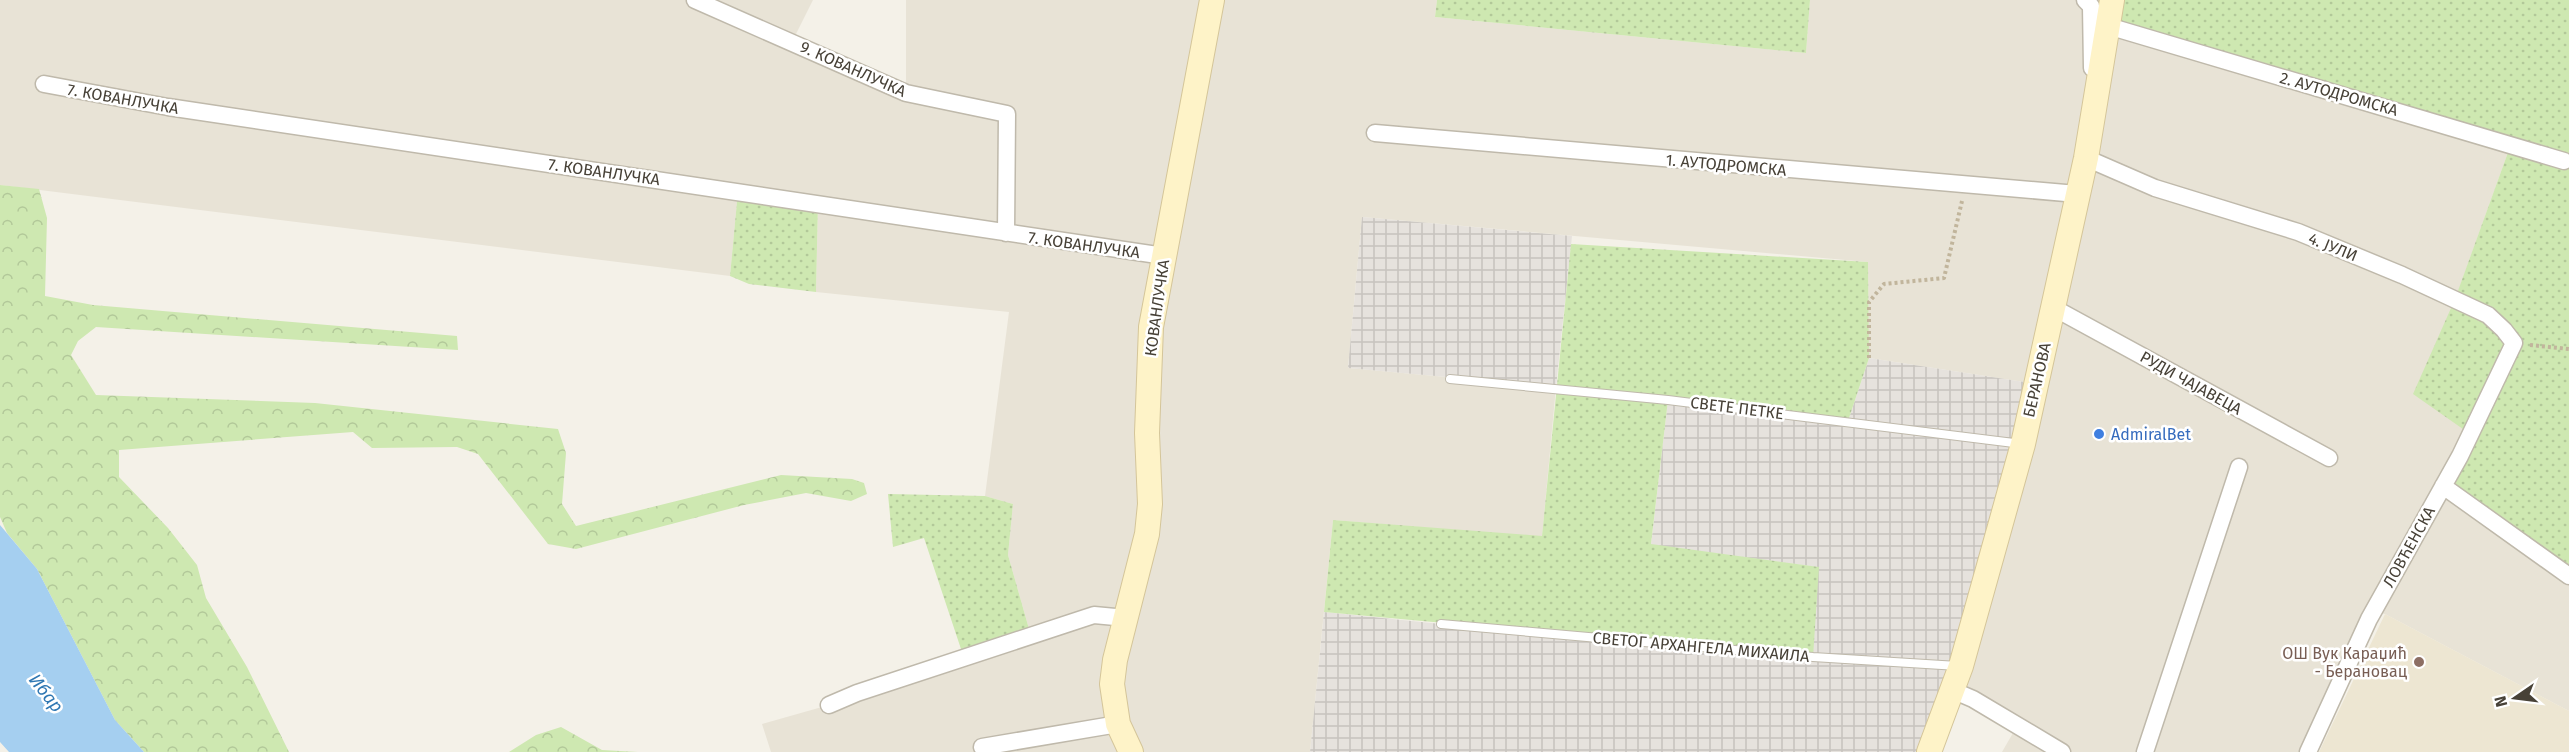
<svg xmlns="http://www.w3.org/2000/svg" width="2569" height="752" font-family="'Fira Sans',sans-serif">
	<defs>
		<pattern id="industrial-grid" width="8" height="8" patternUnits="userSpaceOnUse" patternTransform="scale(1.5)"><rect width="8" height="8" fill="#e6e2dd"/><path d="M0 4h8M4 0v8" fill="none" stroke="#c7c3be"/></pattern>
		<pattern id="green-dots" width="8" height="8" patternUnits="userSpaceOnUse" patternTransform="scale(1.5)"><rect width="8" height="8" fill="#cee8b1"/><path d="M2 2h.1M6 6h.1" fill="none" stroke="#b2c899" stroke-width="1.8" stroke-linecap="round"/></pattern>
		<pattern id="forest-crowns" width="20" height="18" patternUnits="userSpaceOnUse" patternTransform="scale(1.5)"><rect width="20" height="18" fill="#cee8b1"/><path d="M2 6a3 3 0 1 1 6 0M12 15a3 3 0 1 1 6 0" fill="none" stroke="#b2c899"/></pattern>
	</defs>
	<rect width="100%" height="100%" fill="#f4f1e8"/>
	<path fill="#e8e3d6" d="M0,0H813L792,42L906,92V0H1437L1435,17L1806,53L1810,0H2112L2511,144L2455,300L2470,434L2569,576V711L2385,614L2373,612L2308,752H2002L2017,726L1952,690L2037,384L1869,358L1868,262L1362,217L1348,368L1556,387L1542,537L1333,520L1310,752H771L762,724L829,705L1031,636L1008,555L1013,504L985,496L1009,312L816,292L818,203L738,192L730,276L0,185Z"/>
	<path fill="url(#industrial-grid)" d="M1362,217L1572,236L1556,387L1348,368Z
		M1869,358L2037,384L1929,752H1310L1324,612L1441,624L1818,567L1651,545L1668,400L1848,421Z"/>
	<path fill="#ede6d2" d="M2385,614L2569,711V752H2319Z"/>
	<path fill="url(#green-dots)" d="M1437,0H1810L1806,53L1435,17Z
		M2112,0H2569V576L2443,486L2470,434L2413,394L2455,299L2511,144L2108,26Z
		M738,191L818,203L816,292L749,284L730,276Z
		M1571,244L1868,262L1869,358L1848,421L1668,400L1651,544L1819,567L1813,657L1324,612L1333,520L1542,536Z
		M888,494L985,496L1013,504L1008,555L1031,636L964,658L924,538L893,547Z"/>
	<path fill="url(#forest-crowns)" d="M0,185L39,189L47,218L45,296L93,305L457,336L458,350L96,327L78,341L71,355L96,395L315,403L558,429L566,453L562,504L576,526L781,475L852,479L864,483L867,494L851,501L806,493L744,505L576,549L548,544L478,454L457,447L372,448L353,432L119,450V477L168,528L197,565L206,598L247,667L289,752H144L115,720L37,569L7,533L0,517Z
		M561,727L602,750L638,752H509L536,735Z"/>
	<path fill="#a5cff0" d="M0,525L37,569L115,720L144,752H9L0,742Z"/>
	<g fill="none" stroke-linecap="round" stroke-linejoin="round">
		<defs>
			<path id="lane" d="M1450,379L1668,400L2022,444
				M1441,624L1813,657L1958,666"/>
			<path id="street" d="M695,0L906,93L1007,114L1006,233
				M2085,0L2091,6L2092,68
				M2108,26L2564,161
				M44,84L168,107L1164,256
				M1375,133L2077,194
				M2086,158L2155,188L2298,232L2402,275L2488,315L2504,330L2514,343L2460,456L2369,619L2308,752
				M2054,308L2329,458
				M2443,486L2569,576
				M1952,690L1973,699L2062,752
				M829,705L857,693L1094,615L1126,618
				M982,747L1118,724
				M2145,752L2239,467"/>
			<path id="secondary" d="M1131,752L1118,724L1112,684L1115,660L1147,534L1150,504L1147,433L1151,327L1212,0
				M1929,752L1961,666L2023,444L2086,158L2112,0"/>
		</defs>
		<use href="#lane" stroke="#bfb9ab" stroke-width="10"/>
		<use href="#street" stroke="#bfb9ab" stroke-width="19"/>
		<use href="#secondary" stroke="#d4c599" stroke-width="26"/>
		<path stroke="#c1b59c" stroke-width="4" stroke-dasharray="3 3" stroke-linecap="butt" d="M2530,345L2569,349
			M1869,358V302L1884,284L1944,278L1962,201"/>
		<use href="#lane" stroke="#fff" stroke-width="8"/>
		<use href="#street" stroke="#fff" stroke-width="16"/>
		<use href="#secondary" stroke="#fef3c8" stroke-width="24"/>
	</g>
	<circle fill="#3f7fe0" stroke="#fff" stroke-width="2" cx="2099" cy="434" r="6"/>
	<circle fill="#8d6e63" stroke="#fff" stroke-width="2" cx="2419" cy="662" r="6"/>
	<g text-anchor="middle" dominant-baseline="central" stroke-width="5" stroke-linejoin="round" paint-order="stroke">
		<g font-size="16" fill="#474137" stroke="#fff">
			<text transform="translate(853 69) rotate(24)">9. КОВАНЛУЧКА</text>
			<text transform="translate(2339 94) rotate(16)">2. АУТОДРОМСКА</text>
			<text transform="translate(123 99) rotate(10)">7. КОВАНЛУЧКА</text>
			<text transform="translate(1726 165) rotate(5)">1. АУТОДРОМСКА</text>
			<text transform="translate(604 172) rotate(8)">7. КОВАНЛУЧКА</text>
			<text transform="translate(1084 245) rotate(8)">7. КОВАНЛУЧКА</text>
			<text transform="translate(2333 247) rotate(22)">4. ЈУЛИ</text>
			<text transform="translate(1157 308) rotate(-82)">КОВАНЛУЧКА</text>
			<text transform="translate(2037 380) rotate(-77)">БЕРАНОВА</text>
			<text transform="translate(2191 383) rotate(29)">РУДИ ЧАЈАВЕЦА</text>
			<text transform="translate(1737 408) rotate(7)">СВЕТЕ ПЕТКЕ</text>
			<text transform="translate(2409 547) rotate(-61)">ЛОВЋЕНСКА</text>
			<text transform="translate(1701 647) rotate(5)">СВЕТОГ АРХАНГЕЛА МИХАИЛА</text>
		</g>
		<g font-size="16" fill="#366cbe" stroke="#fff" text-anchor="start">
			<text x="2111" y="434">AdmiralBet</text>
		</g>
		<g font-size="16" fill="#785e54" stroke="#fff" text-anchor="end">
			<text x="2407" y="653">ОШ Вук Караџић<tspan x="2407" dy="18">- Берановац</tspan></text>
		</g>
		<g font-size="18" font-style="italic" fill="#3078b3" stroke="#fff">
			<text transform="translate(46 693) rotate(52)">Ибар</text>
		</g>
	</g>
	<g transform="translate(2515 698) rotate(256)" stroke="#ffffff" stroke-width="4.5" paint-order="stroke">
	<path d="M0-4.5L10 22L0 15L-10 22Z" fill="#474137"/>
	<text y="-9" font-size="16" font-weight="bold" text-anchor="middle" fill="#474137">N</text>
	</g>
</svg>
